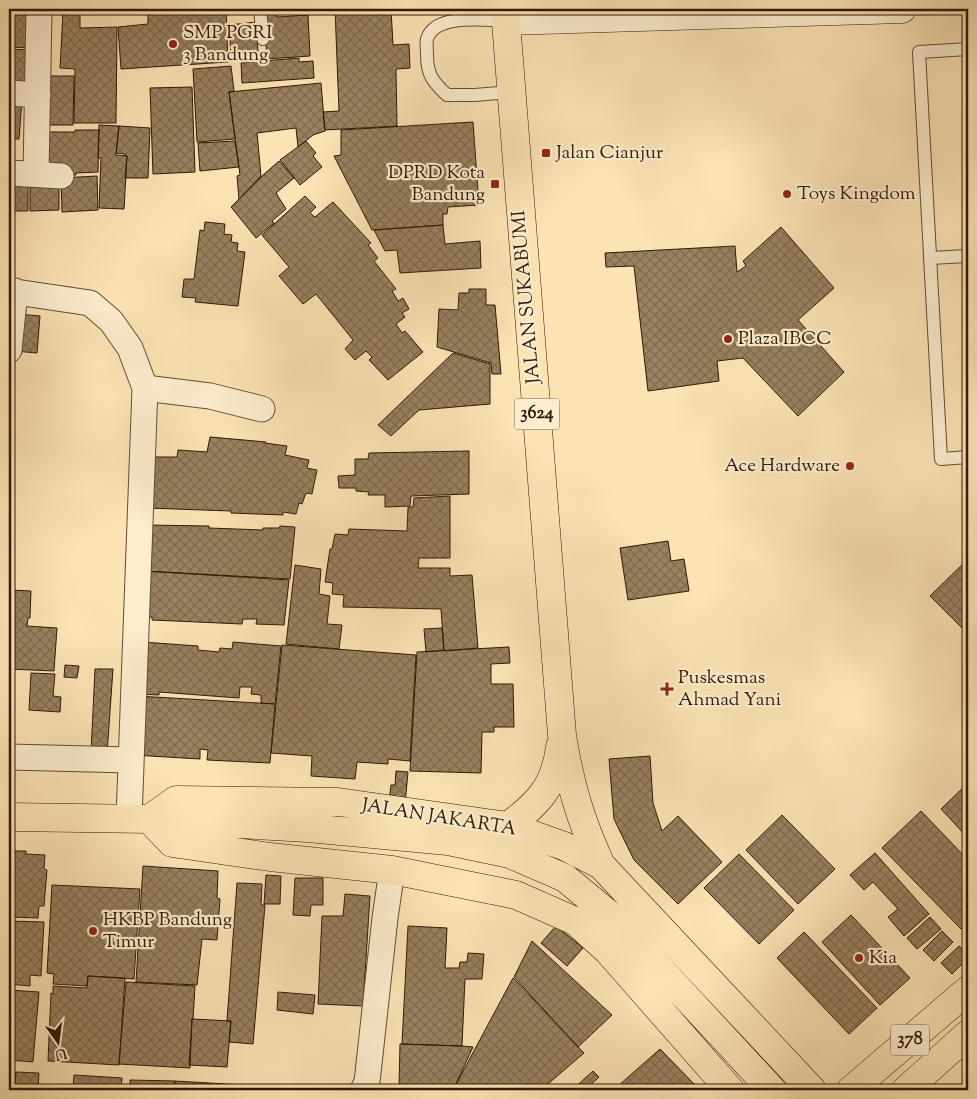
<svg xmlns="http://www.w3.org/2000/svg" width="977" height="1099" font-family="'Sorts Mill Goudy',serif">
	<defs>
		<pattern id="building-cross-hatch" width="8" height="8" patternUnits="userSpaceOnUse" patternTransform="scale(1.25)"><rect width="8" height="8" fill="#998260"/><path d="M0 0l8 8M0 8l8-8" fill="none" stroke="#7d6a4d"/></pattern>
	</defs>
	<rect width="100%" height="100%" fill="#fbe3b4"/>
	<filter id="stains"><feTurbulence type="fractalNoise" baseFrequency=".004" numOctaves="4"/><feColorMatrix values="0 0 0 0 .2 0 0 0 0 .09 0 0 0 0 .02 0 0 0 .5 -.17"/></filter>
	<radialGradient id="worn" r=".72"><stop offset=".6" stop-color="#630" stop-opacity="0"/><stop offset="1" stop-color="#630" stop-opacity=".3"/></radialGradient>
	<path fill="url(#building-cross-hatch)" stroke="#2f1906" d="M191,9H197L198,11L226,9L228,62L121,69L118,27L148,24V12Z
		M335,9H391L393,45L409,44L410,68L396,69L397,126L325,130L323,112L339,111Z
		M9,10L34,12L31,48L9,47Z
		M80,11V28L117,27L116,123H74L75,69L60,68L63,12Z
		M277,12V17L308,15L310,56L267,59L264,13Z
		M256,22L258,52L231,54L229,25Z
		M9,49L31,50L29,82L9,83Z
		M299,58V62L313,61L314,78L242,83L241,63Z
		M231,66L234,91L229,92L235,139L197,142L193,69Z
		M49,76H74L73,125H48Z
		M321,83L325,131L313,135L298,147L296,128L257,133L261,176L239,199L237,176L240,175L229,92Z
		M192,87L195,172L153,174L150,88Z
		M9,99L22,100L19,139H9Z
		M473,122L479,205L448,207L447,214H443V225L372,230L334,156L341,155V130Z
		M99,125L119,126L116,155L127,156L124,209L99,208L101,158H98Z
		M119,126L150,128L148,178H125L127,156H125V154L116,153Z
		M75,130H99L98,172L76,173V175L46,174L47,132H75Z
		M235,141L239,167L200,171L198,143Z
		M306,141L316,153L313,156L322,167L300,185L280,160Z
		M279,161L294,178L276,193L286,209L272,221L274,223L256,238L231,207L262,176Z
		M9,175H28V211H9Z
		M30,176H59V210L30,211Z
		M97,176L98,210L62,212L61,178Z
		M305,196L316,207L310,213L315,217L333,202L371,243L368,245L378,258L374,261L396,289L392,291L398,301L403,298L409,309L402,313L405,317L396,324L402,333L405,331L423,352L388,380L369,360L372,357L366,351L355,360L345,349L353,340L316,294L303,304L279,276L289,267L262,235Z
		M205,222L225,224L224,234L232,235L231,242L238,243L237,251L245,252L238,306L195,302L196,298L182,297L184,279H194L200,230L204,231Z
		M443,225L445,244L480,241L481,268L400,273L397,250L385,251L374,230Z
		M781,227L834,288L798,320L844,372L798,416L743,358L717,361L719,381L648,391L634,266L606,267L605,253L735,246L737,272L746,266L743,261Z
		M469,289H486V305H495L501,374H492L491,363L437,347L439,309L458,310L459,293H469Z
		M18,314L40,316L37,353L14,351Z
		M453,353L490,364V404L419,410L391,436L378,425Z
		M210,437L266,442L265,443L287,446L285,455L309,460L307,468L317,470L312,494L306,493L302,504L299,503L296,514L283,512V515L231,513V511L148,508L150,457H177L178,450L207,452Z
		M469,451V494L411,496L410,506L385,507V495H368L369,492L356,491V488H339L338,476L355,475V459H368L369,453Z
		M450,496V558H419L418,568H450V576L472,575L478,648L444,651L441,609L343,607L344,595L332,594L333,583L325,582L330,549H332L335,534L348,535L349,529L407,531L408,507H413L414,498Z
		M147,525L209,526V528L263,530V528H279L280,526L295,527L290,579L144,571Z
		M668,541L671,561L684,559L689,591L628,600L620,548Z
		M968,559V634L930,596Z
		M295,565L321,569L319,594L330,596L327,624L342,625L339,649L286,644Z
		M144,571L289,580L284,625L256,624L257,619H243L242,624L152,620V617H141Z
		M11,590L31,591L30,618H28L27,626L57,628L54,671L9,669Z
		M442,628L444,650L426,652L424,629Z
		M142,642L198,646V650L219,652L220,648L232,649L233,642L281,646L275,704L261,703V695L251,694L252,687H240L239,698L159,692V695L136,694Z
		M282,645L416,655L410,761L388,759V764L357,762L355,779L311,776L312,756L271,753Z
		M509,647L510,663L491,664V684H513L514,727H494V732H482L481,773L410,771L417,652Z
		M65,665L79,666L77,678L64,677Z
		M95,669H113L107,754L91,753Z
		M31,673L55,674L53,696L61,697L60,712L29,710Z
		M137,696L275,704L270,763L207,760L208,750L200,749V759L134,755Z
		M650,756L653,803L662,831L678,816L722,862L678,904L634,860L614,819L609,759Z
		M396,771L408,772L405,804L389,802L391,785H395Z
		M968,783V838L941,809Z
		M921,811L968,860V922L961,929L882,848Z
		M782,815L835,869L798,904L746,850Z
		M9,851H26V854L45,855L44,869L47,870L44,906H39L38,918L9,917Z
		M875,853L929,914L904,936L888,917L898,909L873,882L864,890L850,875Z
		M739,854L794,910L759,944L704,888Z
		M143,866L218,871L217,898L220,899L217,940L202,939L197,985L136,982Z
		M266,875L281,876L280,904H264Z
		M295,878H323V905H311L310,916L293,915Z
		M237,883L262,884L261,905H265L253,1044L229,1042L231,1021H227Z
		M52,885L140,889L134,979L88,976L87,986L53,984L54,974L47,973Z
		M345,894L370,896L363,1006L318,1004L322,916H343Z
		M851,915L910,978L880,1005L822,942Z
		M930,917L941,929L917,949L907,938Z
		M9,921L44,922L41,976L30,975V986L9,984Z
		M408,926L447,928L445,968H459L460,962H467L468,953L484,954L482,979H465L462,1046L402,1044Z
		M556,926L583,948L567,966L541,943Z
		M942,931L953,942L934,961L923,950Z
		M804,932L877,1008L849,1034L777,958Z
		M532,941L612,1015L578,1047L514,977Z
		M959,946L968,955V958L952,974L941,963Z
		M88,976L125,978L119,1065L48,1061L51,993L53,994V986L87,988Z
		M513,978L584,1053L541,1090H453Z
		M126,982L195,986L193,1019H192L190,1068L119,1064Z
		M9,990L39,992L33,1062L9,1060Z
		M278,992L315,995L313,1014L277,1010Z
		M192,1019L231,1021L227,1067L189,1065Z
		M400,1044L462,1046L473,1047L453,1090H435L399,1086Z
		M660,1049L698,1088L695,1090H623L618,1086Z
		M9,1071L16,1072L14,1090H9Z
		M593,1071L599,1077L585,1090H572Z
		M16,1072L39,1073L38,1090H14Z
		M74,1075L122,1078L121,1090H73Z
		M130,1080L175,1081V1090H130Z
		M175,1081L226,1084V1090H175Z
		M226,1084L271,1088V1090H226Z
		M272,1086L335,1090H271Z"/>
	<g fill="none" stroke-linecap="round" stroke-linejoin="round">
		<defs>
			<path id="lane" d="M260,9L263,39
				M506,21C485,20 435,13 427,39C426,43 427,50 427,55C427,75 433,82 447,95H475L511,92
				M968,49L919,52L941,459L968,457
				M930,258L968,256"/>
			<path id="street" d="M9,93L38,95
				M9,173L61,176
				M36,174L39,9
				M9,291L90,303L111,321L130,348L145,388L129,819
				M9,350L15,291
				M145,388L210,396L262,409
				M9,757L130,760
				M363,1090L367,1082L385,918L392,870"/>
			<path id="secondary" d="M506,21L902,9"/>
			<path id="primary" d="M505,9L562,735C570,785 580,819 601,865
				M9,817L149,819L308,828L448,841L510,854L565,878L611,916L772,1090
				M149,819L176,800L338,802L508,826L564,846L601,865L812,1090
				M149,819L172,843L270,857L392,870L516,895L575,921L608,951L730,1090
				M508,826C539,803 555,786 560,747
				M851,1090L968,990
				M906,1090L968,1034"/>
		</defs>
		<use href="#lane" stroke="#624c32" stroke-width="14"/>
		<use href="#street" stroke="#624c32" stroke-width="27"/>
		<use href="#secondary" stroke="#2f1906" stroke-width="29"/>
		<use href="#primary" stroke="#2f1906" stroke-width="29"/>
		<use href="#lane" stroke="#fcedce" stroke-width="12"/>
		<use href="#street" stroke="#fcedce" stroke-width="25"/>
		<use href="#secondary" stroke="#fcedce" stroke-width="28"/>
		<use href="#primary" stroke="#fbe3b4" stroke-width="28"/>
	</g>
	<g fill="#8f2418" stroke="#fcedce" stroke-width="2">
		<circle cx="173" cy="44" r="5"/>
		<rect x="541" y="148" width="10" height="10" rx="2.5"/>
		<rect x="490" y="179" width="10" height="10" rx="2.5"/>
		<circle cx="787" cy="194" r="5"/>
		<circle cx="728" cy="339" r="5"/>
		<circle cx="850" cy="466" r="5"/>
		<path d="M664.5 681.5h5v5h5v5h-5v5h-5v-5h-5v-5h5z"/>
		<circle cx="93" cy="931" r="5"/>
		<circle cx="859" cy="958" r="5"/>
	</g>
	<g text-anchor="middle" dominant-baseline="central" stroke-width="4.5" stroke-linejoin="round" paint-order="stroke">
		<g fill="#fcedce" stroke="#6c5942" stroke-width="1">
			<rect x="514.5" y="398.5" width="45" height="31" rx="4"/>
			<rect x="891" y="1024.5" width="38" height="31" rx="4"/>
		</g>
		<g font-size="18" font-weight="bold" fill="#2f1906">
			<text x="537" y="414">3624</text>
			<text x="910" y="1040">378</text>
		</g>
		<g font-size="19" fill="#2f1906" stroke="#fcedce" text-anchor="start">
			<text x="183" y="33">SMP PGRI<tspan x="183" dy="22">3 Bandung</tspan></text>
			<text x="556" y="153">Jalan Cianjur</text>
			<text x="485" y="173" text-anchor="end">DPRD Kota<tspan x="485" dy="22">Bandung</tspan></text>
			<text x="797" y="194">Toys Kingdom</text>
			<text x="738" y="339">Plaza IBCC</text>
			<text x="840" y="466" text-anchor="end">Ace Hardware</text>
			<text x="678" y="678">Puskesmas<tspan x="678" dy="22">Ahmad Yani</tspan></text>
			<text x="103" y="920">HKBP Bandung<tspan x="103" dy="22">Timur</tspan></text>
			<text x="869" y="958">Kia</text>
		</g>
		<g font-size="19" fill="#2f1906" stroke="#fcedce">
			<text transform="translate(527 297) rotate(-95)">JALAN SUKABUMI</text>
			<text transform="translate(439 818) rotate(9)">JALAN JAKARTA</text>
		</g>
	</g>
	<rect width="977" height="1099" fill="none" stroke="#fbe3b4" stroke-width="30"/>
	<rect x="10" y="10" width="957" height="1079" fill="none" stroke="#2f1906" stroke-width="2.5"/>
	<rect x="15" y="15" width="947" height="1069" fill="none" stroke="#2f1906"/>
	<g transform="translate(58 1042) rotate(166)" stroke="#fcedce" stroke-width="4" paint-order="stroke">
	<path d="M0-4L9 19L0 12L-9 19Z" fill="#2f1906"/>
	<text y="-8" font-size="14" font-weight="bold" text-anchor="middle" fill="#2f1906">U</text>
	</g>
	<rect width="100%" height="100%" filter="url(#stains)"/>
	<rect width="100%" height="100%" fill="url(#worn)"/>
</svg>
